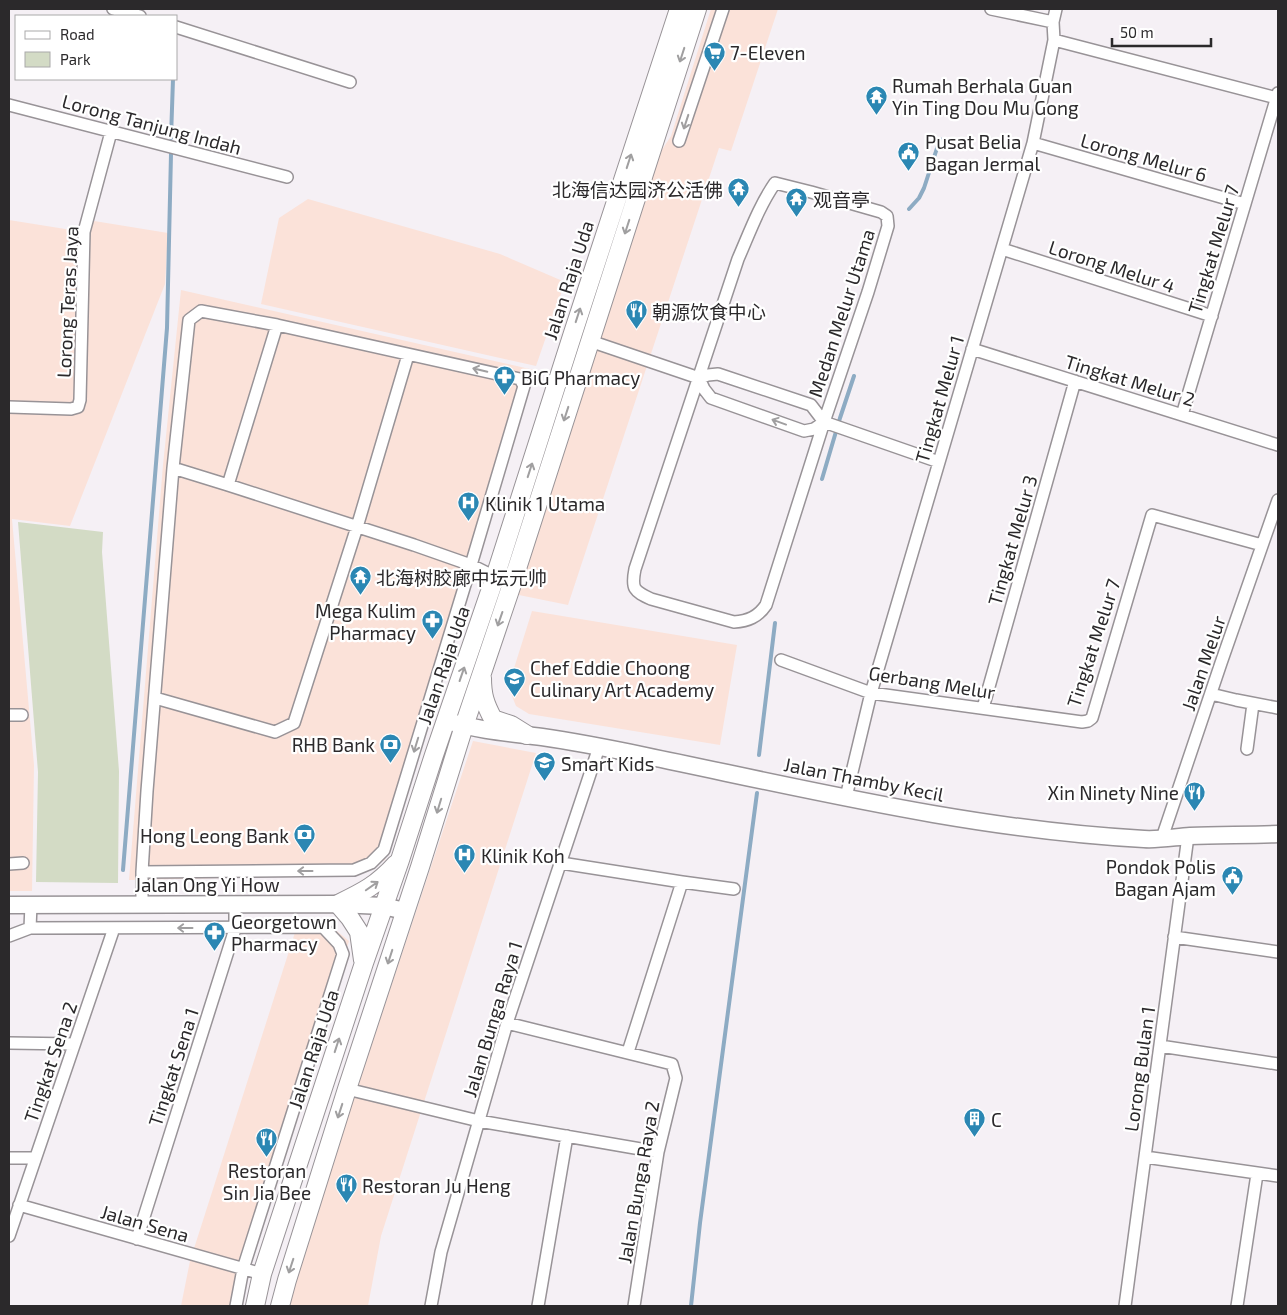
<svg xmlns="http://www.w3.org/2000/svg" width="1287" height="1315" font-family="'Exo 2','Noto Sans SC',sans-serif">
	<rect width="100%" height="100%" fill="#f5f0f5"/>
	<path fill="#fbe2d9" d="M711,9H778L731,151L719,148L568,605L514,594L656,159L671,136Z
		M308,199L500,254L565,282L536,366L261,304L279,218Z
		M9,220L84,232L88,220L168,233L165,284L70,526L12,519L34,765L32,891H9Z
		M181,290L534,370L385,860L353,875L129,880L163,465Z
		M532,611L737,645L720,745L529,714L516,706L510,691V681Z
		M473,741L536,753L381,1236L368,1306H286L323,1176L353,1100Z
		M298,923H327L349,941L249,1262L241,1306H181L190,1261Z"/>
	<path fill="#d3dbc5" d="M18,522L103,532L102,552L119,771L118,883L36,882L38,772Z"/>
	<g fill="none" stroke-linecap="round" stroke-linejoin="round">
		<path stroke="#8dabc3" stroke-width="4" d="M171,138L173,79
			M909,209L919,198L924,188L940,139
			M822,479L840,418L854,376
			M759,755L775,623
			M123,870L167,328L171,154
			M691,1306L700,1223L757,793"/>
		<defs>
			<path id="street" d="M113,9L140,16
				M991,9L1053,22
				M176,27L350,82
				M1054,40L1277,98
				M9,105L287,177
				M679,141L723,9
				M1033,143L1245,204
				M775,183L811,192L881,212L887,216L888,226L868,292L824,422L766,605C758,617 748,621 734,622L651,599C634,591 631,589 635,569L738,259C749,234 759,206 775,183Z
				M1002,249L1212,316
				M590,341L699,378L708,375L718,374L811,405L824,422L939,462
				M972,349L1278,445
				M699,378L704,389L711,398L804,431L814,429L824,422
				M9,407L71,409L78,407L80,400L84,232L111,132
				M1182,415L1278,93
				M173,468L228,485L414,545L471,565L495,577L512,584
				M228,485L277,325
				M781,660L871,693L1082,722L1088,721L1092,718L1152,515L1262,545
				M1211,694L1236,700L1278,708
				M155,698L275,732L294,723L357,527L408,355
				M983,708L1075,381
				M9,715H22
				M1247,749L1253,704
				M846,797L871,693L1033,143L1054,40L1053,22L1056,9
				M1162,838L1221,663L1278,500
				M561,863L682,882L734,889
				M9,864L23,863
				M142,904V872L147,791L173,468L189,320L201,311L277,325L520,379L524,386L471,565L384,850L371,863L354,870L142,872
				M30,928L31,905
				M9,936L30,928L323,927L339,944L343,954L243,1269L236,1306
				M1174,937L1278,952
				M507,1023L672,1064L676,1078L658,1152L634,1306
				M9,1043L74,1044
				M1160,1046L1278,1064
				M628,1052L682,882
				M347,1089L479,1121L658,1152
				M1145,1157L1278,1176
				M9,1158H35
				M19,1205L262,1274
				M9,1236L114,928
				M137,1239L235,929V904
				M431,1306L441,1252L507,1023L599,747
				M538,1306L567,1136
				M1125,1306L1188,836
				M1237,1306L1257,1174"/>
			<path id="secondary" d="M451,722C481,731 512,733 542,737C577,742 612,749 646,756C811,790 975,830 1144,839C1159,840 1175,837 1190,836C1219,835 1249,835 1278,834
				M9,905L338,904L383,906L405,911"/>
			<path id="primary" d="M482,678C482,695 485,704 493,719L511,725L527,735
				M363,960L359,932L350,918L338,904C363,892 377,885 396,864
				M255,1306L262,1274L364,963L400,860L434,755L495,577L573,333L679,9
				M280,1306L287,1280L347,1089L420,867L464,726L512,584L697,9"/>
		</defs>
		<use href="#street" stroke="#989397" stroke-width="14"/>
		<use href="#secondary" stroke="#989397" stroke-width="19"/>
		<use href="#primary" stroke="#989397" stroke-width="20"/>
		<use href="#street" stroke="#fff" stroke-width="11"/>
		<use href="#secondary" stroke="#fff" stroke-width="16"/>
		<use href="#primary" stroke="#fff" stroke-width="18"/>
	</g>
	<defs><path id="oneway-shaft" d="M-6 0H5M1.5-3L5.5 0L1.5 3" fill="none" stroke-width="1.6" stroke-linecap="round" stroke-linejoin="round" transform="scale(1.25)"/></defs>
	<g stroke="#a09fa0">
		<use href="#oneway-shaft" transform="translate(682 55) rotate(108)"/>
		<use href="#oneway-shaft" transform="translate(686 122) rotate(108)"/>
		<use href="#oneway-shaft" transform="translate(629 161) rotate(-72)"/>
		<use href="#oneway-shaft" transform="translate(627 227) rotate(108)"/>
		<use href="#oneway-shaft" transform="translate(578 315) rotate(-72)"/>
		<use href="#oneway-shaft" transform="translate(480 370) rotate(-167)"/>
		<use href="#oneway-shaft" transform="translate(566 414) rotate(108)"/>
		<use href="#oneway-shaft" transform="translate(779 422) rotate(-160)"/>
		<use href="#oneway-shaft" transform="translate(530 470) rotate(-72)"/>
		<use href="#oneway-shaft" transform="translate(500 619) rotate(109)"/>
		<use href="#oneway-shaft" transform="translate(462 674) rotate(-71)"/>
		<use href="#oneway-shaft" transform="translate(416 745) rotate(107)"/>
		<use href="#oneway-shaft" transform="translate(439 806) rotate(107)"/>
		<use href="#oneway-shaft" transform="translate(305 871) rotate(180)"/>
		<use href="#oneway-shaft" transform="translate(372 886) rotate(-35)"/>
		<use href="#oneway-shaft" transform="translate(185 928) rotate(-180)"/>
		<use href="#oneway-shaft" transform="translate(390 957) rotate(108)"/>
		<use href="#oneway-shaft" transform="translate(337 1045) rotate(-72)"/>
		<use href="#oneway-shaft" transform="translate(340 1111) rotate(108)"/>
		<use href="#oneway-shaft" transform="translate(291 1266) rotate(108)"/>
	</g>
	<defs>
		<symbol id="supermarket-pin" viewBox="-11 -11 22 30"><path d="M0 17L-7.5 6A9.5 9.5 0 1 1 7.5 6Z" fill="#2b87b3" stroke="#fff"/><path d="M-6-5.5h2.5l.6 2H6L4.5 2H-2.5L-4.4-4H-6ZM-1.5 3.2a1.3 1.3 0 1 0 .1 0ZM3 3.2a1.3 1.3 0 1 0 .1 0Z" fill="#fff"/></symbol>
		<symbol id="temple-pin" viewBox="-11 -11 22 30"><path d="M0 17L-7.5 6A9.5 9.5 0 1 1 7.5 6Z" fill="#2b87b3" stroke="#fff"/><path d="M0-6L5-2H3V0L6.5 2.5H4V6H1.5V3h-3V6H-4V2.5H-6.5L-3 0V-2H-5Z" fill="#fff"/></symbol>
		<symbol id="civic-pin" viewBox="-11 -11 22 30"><path d="M0 17L-7.5 6A9.5 9.5 0 1 1 7.5 6Z" fill="#2b87b3" stroke="#fff"/><path d="M-.6-6.5H3V-4.5H.6V-3L4-1V1h2V6H-6V1h2V-1L-.6-3ZM-1.2 2.5V6h2.4V2.5Z" fill="#fff"/></symbol>
		<symbol id="restaurant-pin" viewBox="-11 -11 22 30"><path d="M0 17L-7.5 6A9.5 9.5 0 1 1 7.5 6Z" fill="#2b87b3" stroke="#fff"/><path d="M-5-6h1v4h1v-4h1v4h1v-4h1v5L-1.5 .5V6h-2V.5L-5-1ZM5-6V6H3V1.5H1.5Q1.5-4 5-6Z" fill="#fff"/></symbol>
		<symbol id="pharmacy-pin" viewBox="-11 -11 22 30"><path d="M0 17L-7.5 6A9.5 9.5 0 1 1 7.5 6Z" fill="#2b87b3" stroke="#fff"/><path d="M-2-6h4v4h4v4h-4v4h-4v-4h-4v-4h4Z" fill="#fff"/></symbol>
		<symbol id="hospital-pin" viewBox="-11 -11 22 30"><path d="M0 17L-7.5 6A9.5 9.5 0 1 1 7.5 6Z" fill="#2b87b3" stroke="#fff"/><path d="M-5-5h3v3.5h4V-5h3V5h-3V1.5h-4V5h-3Z" fill="#fff"/></symbol>
		<symbol id="university-pin" viewBox="-11 -11 22 30"><path d="M0 17L-7.5 6A9.5 9.5 0 1 1 7.5 6Z" fill="#2b87b3" stroke="#fff"/><path d="M0-5L7-2L0 1L-7-2ZM-4 1L0 2.5L4 1V4Q0 6-4 4Z" fill="#fff"/></symbol>
		<symbol id="bank-pin" viewBox="-11 -11 22 30"><path d="M0 17L-7.5 6A9.5 9.5 0 1 1 7.5 6Z" fill="#2b87b3" stroke="#fff"/><path d="M-6-4H6V4H-6ZM0-2.3a2.3 2.3 0 1 0 0 4.6a2.3 2.3 0 1 0 0-4.6Z" fill="#fff"/></symbol>
		<symbol id="school-pin" viewBox="-11 -11 22 30"><path d="M0 17L-7.5 6A9.5 9.5 0 1 1 7.5 6Z" fill="#2b87b3" stroke="#fff"/><path d="M0-5L7-2L0 1L-7-2ZM-4 1L0 2.5L4 1V4Q0 6-4 4Z" fill="#fff"/></symbol>
		<symbol id="building-pin" viewBox="-11 -11 22 30"><path d="M0 17L-7.5 6A9.5 9.5 0 1 1 7.5 6Z" fill="#2b87b3" stroke="#fff"/><path d="M-4-6H4V6H1V3H-1V6H-4ZM-2.5-4.3h1.7v1.8h-1.7ZM.8-4.3h1.7v1.8H.8ZM-2.5-1h1.7V.8h-1.7ZM.8-1h1.7V.8H.8Z" fill="#fff"/></symbol>
	</defs>
	<g fill-rule="evenodd">
		<use href="#supermarket-pin" x="702" y="40" width="25" height="34"/>
		<use href="#temple-pin" x="864" y="84" width="25" height="34"/>
		<use href="#civic-pin" x="896" y="140" width="25" height="34"/>
		<use href="#temple-pin" x="726" y="176" width="25" height="34"/>
		<use href="#temple-pin" x="784" y="186" width="25" height="34"/>
		<use href="#restaurant-pin" x="624" y="298" width="25" height="34"/>
		<use href="#pharmacy-pin" x="492" y="364" width="25" height="34"/>
		<use href="#hospital-pin" x="456" y="490" width="25" height="34"/>
		<use href="#temple-pin" x="348" y="564" width="25" height="34"/>
		<use href="#pharmacy-pin" x="420" y="608" width="25" height="34"/>
		<use href="#university-pin" x="502" y="666" width="25" height="34"/>
		<use href="#bank-pin" x="378" y="732" width="25" height="34"/>
		<use href="#school-pin" x="532" y="750" width="25" height="34"/>
		<use href="#restaurant-pin" x="1182" y="780" width="25" height="34"/>
		<use href="#bank-pin" x="292" y="822" width="25" height="34"/>
		<use href="#hospital-pin" x="452" y="842" width="25" height="34"/>
		<use href="#civic-pin" x="1220" y="864" width="25" height="34"/>
		<use href="#pharmacy-pin" x="202" y="920" width="25" height="34"/>
		<use href="#building-pin" x="962" y="1106" width="25" height="34"/>
		<use href="#restaurant-pin" x="254" y="1126" width="25" height="34"/>
		<use href="#restaurant-pin" x="334" y="1172" width="25" height="34"/>
	</g>
	<g text-anchor="middle" dominant-baseline="central" stroke-width="4.5" stroke-linejoin="round" paint-order="stroke">
		<g font-size="19" fill="#2b292b" stroke="#fff" text-anchor="start">
			<text x="730" y="52">7-Eleven</text>
			<text x="892" y="85">Rumah Berhala Guan<tspan x="892" dy="22">Yin Ting Dou Mu Gong</tspan></text>
			<text x="925" y="141">Pusat Belia<tspan x="925" dy="22">Bagan Jermal</tspan></text>
			<text x="723" y="189" text-anchor="end">北海信达园济公活佛</text>
			<text x="813" y="199">观音亭</text>
			<text x="652" y="311">朝源饮食中心</text>
			<text x="521" y="377">BiG Pharmacy</text>
			<text x="485" y="503">Klinik 1 Utama</text>
			<text x="376" y="577">北海树胶廊中坛元帅</text>
			<text x="416" y="610" text-anchor="end">Mega Kulim<tspan x="416" dy="22">Pharmacy</tspan></text>
			<text x="530" y="667">Chef Eddie Choong<tspan x="530" dy="22">Culinary Art Academy</tspan></text>
			<text x="375" y="744" text-anchor="end">RHB Bank</text>
			<text x="561" y="763">Smart Kids</text>
			<text x="1179" y="792" text-anchor="end">Xin Ninety Nine</text>
			<text x="289" y="835" text-anchor="end">Hong Leong Bank</text>
			<text x="481" y="855">Klinik Koh</text>
			<text x="1216" y="866" text-anchor="end">Pondok Polis<tspan x="1216" dy="22">Bagan Ajam</tspan></text>
			<text x="231" y="921">Georgetown<tspan x="231" dy="22">Pharmacy</tspan></text>
			<text x="991" y="1119">C</text>
			<text x="267" y="1170" text-anchor="middle">Restoran<tspan x="267" dy="22">Sin Jia Bee</tspan></text>
			<text x="362" y="1185">Restoran Ju Heng</text>
		</g>
		<g font-size="19" fill="#2b292b" stroke="#fff">
			<text transform="translate(152 124) rotate(15)">Lorong Tanjung Indah</text>
			<text transform="translate(1144 157) rotate(16)">Lorong Melur 6</text>
			<text transform="translate(1213 249) rotate(-73)">Tingkat Melur 7</text>
			<text transform="translate(1112 266) rotate(18)">Lorong Melur 4</text>
			<text transform="translate(568 280) rotate(-72)">Jalan Raja Uda</text>
			<text transform="translate(67 302) rotate(-87)">Lorong Teras Jaya</text>
			<text transform="translate(841 313) rotate(-72)">Medan Melur Utama</text>
			<text transform="translate(1130 380) rotate(17)">Tingkat Melur 2</text>
			<text transform="translate(939 399) rotate(-74)">Tingkat Melur 1</text>
			<text transform="translate(1012 540) rotate(-74)">Tingkat Melur 3</text>
			<text transform="translate(1093 643) rotate(-72)">Tingkat Melur 7</text>
			<text transform="translate(1203 663) rotate(-71)">Jalan Melur</text>
			<text transform="translate(443 665) rotate(-71)">Jalan Raja Uda</text>
			<text transform="translate(932 682) rotate(9)">Gerbang Melur</text>
			<text transform="translate(864 779) rotate(11)">Jalan Thamby Kecil</text>
			<text x="207" y="884">Jalan Ong Yi How</text>
			<text transform="translate(492 1019) rotate(-73)">Jalan Bunga Raya 1</text>
			<text transform="translate(313 1049) rotate(-72)">Jalan Raja Uda</text>
			<text transform="translate(50 1062) rotate(-71)">Tingkat Sena 2</text>
			<text transform="translate(173 1067) rotate(-72)">Tingkat Sena 1</text>
			<text transform="translate(1139 1069) rotate(-82)">Lorong Bulan 1</text>
			<text transform="translate(638 1182) rotate(-80)">Jalan Bunga Raya 2</text>
			<text transform="translate(145 1223) rotate(16)">Jalan Sena</text>
		</g>
	</g>
	<rect width="1287" height="1315" fill="none" stroke="#2b292b" stroke-width="20"/>
	<rect x="15" y="15" width="162" height="65" fill="#ffffff" stroke="#aaa9aa"/>
	<rect x="25" y="31" width="25" height="8" fill="#ffffff" stroke="#aaa9aa"/>
	<text x="60" y="40" font-size="15" fill="#2b292b">Road</text>
	<rect x="25" y="52" width="25" height="15" fill="#d3dbc5" stroke="#aaa9aa"/>
	<text x="60" y="65" font-size="15" fill="#2b292b">Park</text>
	<path d="M1112 38v8h99v-8" fill="none" stroke="#2b292b" stroke-width="2.5"/>
	<text x="1120" y="38" font-size="15" fill="#2b292b" stroke="#ffffff" stroke-width="4" paint-order="stroke">50 m</text>
</svg>
